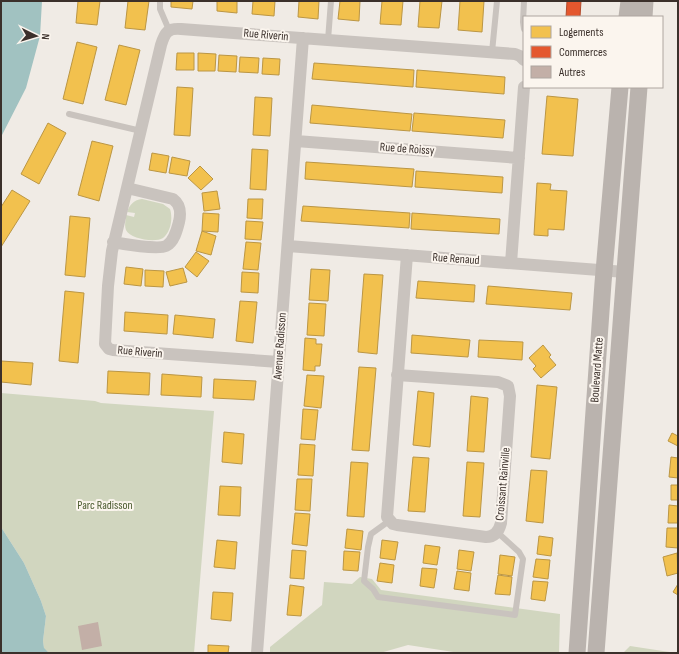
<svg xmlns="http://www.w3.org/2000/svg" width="679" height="654" font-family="'Sofia Sans Condensed',sans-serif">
	<rect width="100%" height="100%" fill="#f0ebe5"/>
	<path fill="#d1d6bf" d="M142,199L163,204L170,209C173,218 171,232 163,238C155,243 130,239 126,230C124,225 126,220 126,215L134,217L135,213L127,212C130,204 134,200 142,199Z
		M1,393L95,401L101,403L214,411L194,653H49L44,649L43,641L46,616L41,601L24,563L1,527Z
		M360,577L372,579L381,590L560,614L559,653H460L408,645L380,653H270V647L322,605L324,582L352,584Z
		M630,646L676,653H623Z"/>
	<path fill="#a1c2c1" d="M1,1H42L40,36L26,88L1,137Z
		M1,527L24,563L41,601L46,616L43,641L44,648L49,653H1C1,646 3,618 1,614Z"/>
	<path fill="#f2c14e" stroke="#bb9644" d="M78,1H100L97,25L76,23Z
		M128,1H149L145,30L125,28Z
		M171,1H193L192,9L171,7Z
		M217,1H237V13L217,11Z
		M253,1H275L274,16L252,14Z
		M299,1H319L318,19L298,17Z
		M340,1H360L359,21L338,19Z
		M382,1H403L401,25L380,24Z
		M420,1H442L439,28L418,27Z
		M460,1H484L482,32L458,30Z
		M77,42L97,47L83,104L63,99Z
		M119,45L140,50L126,105L105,100Z
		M177,53H194V70H176Z
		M198,53L216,54L215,71H198Z
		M219,55L237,56L236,72L218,71Z
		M240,57L259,58L258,73L239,72Z
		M263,58L280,59L279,75L262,74Z
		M314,63L414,70L413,87L312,79Z
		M417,70L505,77L504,94L416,87Z
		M177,87L193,88L190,136L174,135Z
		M547,96L578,99L573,156L542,154Z
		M255,97L272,98L270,136L253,135Z
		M312,105L412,114L410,131L310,123Z
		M414,113L505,120L503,138L412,131Z
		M48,123L66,133L39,184L21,174Z
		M92,141L113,146L99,201L78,195Z
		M252,149L268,150L266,190L250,189Z
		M152,153L169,156L166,173L149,170Z
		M172,157L190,161L187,176L169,173Z
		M306,162L414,169L412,187L305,179Z
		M200,166L213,179L201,190L188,178Z
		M416,171L503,177L502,193L415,187Z
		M537,183L551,184L550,190L567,191L564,230L548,229V236L534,235Z
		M12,190L30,201L1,247V207Z
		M217,191L220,209L204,211L202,193Z
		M248,199H263L262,219L247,218Z
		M303,206L410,213L409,228L301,221Z
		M203,213L219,214L218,232L202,231Z
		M412,213L500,219L499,234L411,229Z
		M70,216L90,218L85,277L65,275Z
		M246,221L263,222L261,240L245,239Z
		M202,231L216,236L211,255L196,251Z
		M246,242L261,243L258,270L243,269Z
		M196,252L209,261L197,277L185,267Z
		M126,267L143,269L141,286L124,284Z
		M183,268L187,282L170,286L166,272Z
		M311,269L330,270L328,301L309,300Z
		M145,270L164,271L163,287L145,286Z
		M242,272L259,273L258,293L241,292Z
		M364,274L383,275L377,354L358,352Z
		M418,281L475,285L474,302L416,298Z
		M488,286L572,293L570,310L486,304Z
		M65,291L84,293L78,363L59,361Z
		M240,301L257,302L253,343L236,341Z
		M309,303L326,304L324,336L307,335Z
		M125,312L168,315L167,334L124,331Z
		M175,315L215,319L213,338L173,334Z
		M412,335L470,340L468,357L411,353Z
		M305,338L316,339V344H322L320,366H315V371L303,370Z
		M479,340L523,342L522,360L478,357Z
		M543,345L551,355L549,357L556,365L541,378L533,369L536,366L529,358Z
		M1,361L33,363L31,385L1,382Z
		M359,367L376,368L369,451L352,450Z
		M108,371L150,373L149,395L107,393Z
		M162,374L202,377L201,397L161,395Z
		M307,375L324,376L321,408L304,406Z
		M214,379L256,381L254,400L213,398Z
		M537,385L557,387L550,459L531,457Z
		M418,391L434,393L430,447L413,445Z
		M471,396L488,398L484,452L467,451Z
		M303,409L318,410L315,440L301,439Z
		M224,432L244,434L242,464L222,462Z
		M672,433L678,436V446L668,441Z
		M300,444L315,445L313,476L298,475Z
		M413,457L429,458L425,512L408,511Z
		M671,457L678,458V478L669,477Z
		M351,462L368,463L364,517L347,516Z
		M467,462L484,463L480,517L463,516Z
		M531,470L547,471L543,523L526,521Z
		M297,479H312L310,511L295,510Z
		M671,485H678V500H671Z
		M220,486L241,487L240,516L218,515Z
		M669,505L678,506V523H668Z
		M295,513L310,514L307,546L292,544Z
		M667,528H678V548L666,547Z
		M347,529L363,531L361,550L345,548Z
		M539,536L553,538L551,556L537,554Z
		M217,540L237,542L235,569L214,567Z
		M382,540L398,542L395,560L380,558Z
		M425,545L440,547L437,565L423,563Z
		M292,550L306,551L304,579L290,578Z
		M459,550L474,552L471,571L457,569Z
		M344,551L360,552L358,571L343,570Z
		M677,553L678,573L667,576L663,557Z
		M500,555L515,557L512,576L498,574Z
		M536,559L550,560L548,579L533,577Z
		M380,563L394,565L392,583L377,581Z
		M422,568L437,569L434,588L420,586Z
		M457,571L471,573L469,591L454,589Z
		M498,575L512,577L510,595L495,594Z
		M533,581L548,582L545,601L531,599Z
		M678,584V595L673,592Z
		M290,585L304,587L301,616L287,615Z
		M213,592L233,593L231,621L211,619Z
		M208,645L229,646L228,653H208Z"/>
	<path fill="#e4572e" stroke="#b14b2d" d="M567,1H581L580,17H566Z"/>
	<path fill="#c3afa7" d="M98,622L102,646L82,650L78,626Z"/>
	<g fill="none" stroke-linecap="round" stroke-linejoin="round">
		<path stroke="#c9c3be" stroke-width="6" d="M160,1V9L169,30
			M524,29L523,22L524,1
			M328,40L331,1
			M492,52L497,1
			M69,114L141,131
			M389,521L371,534L368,547L364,581L373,589L378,597L515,615L523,559L519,552L497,532"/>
		<path stroke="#c9c3be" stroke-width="12" d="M296,141L519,158
			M113,242C123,244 158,250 166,246C174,242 177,230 179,222C181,213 181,205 173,199L127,188
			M288,246L625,272
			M511,263L524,87
			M279,362L113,350L109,349L105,344L108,286L112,251L161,45C165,32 168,28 181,29L515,54L520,56L524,60
			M397,375L498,382L508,386L510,396L501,523C499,531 495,537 486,537L397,525L393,524L387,517L407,255
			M257,653L303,38"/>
		<path stroke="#bab3ae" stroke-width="17" d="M627,17L629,1
			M644,17L645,1
			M577,653L603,283L620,87
			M596,653L639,87"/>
	</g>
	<g text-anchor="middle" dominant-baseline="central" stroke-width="4" stroke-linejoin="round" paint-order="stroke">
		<g font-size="12" fill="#3b302b" stroke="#fbf5ee">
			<text transform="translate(266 35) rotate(5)">Rue Riverin</text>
			<text transform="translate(407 149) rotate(4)">Rue de Roissy</text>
			<text transform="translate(456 259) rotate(4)">Rue Renaud</text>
			<text transform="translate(280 346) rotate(-86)">Avenue Radisson</text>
			<text transform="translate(140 352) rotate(5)">Rue Riverin</text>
			<text transform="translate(597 370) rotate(-86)">Boulevard Matte</text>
			<text transform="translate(503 484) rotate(-85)">Croissant Rainville</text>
		</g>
		<g font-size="12" fill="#4a5a2e" stroke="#fbf5ee">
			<text x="105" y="505">Parc Radisson</text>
		</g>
	</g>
	<rect width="679" height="654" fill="none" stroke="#3b302b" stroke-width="4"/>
	<rect x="523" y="16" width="140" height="72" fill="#fbf5ee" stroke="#aea6a0"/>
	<rect x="531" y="26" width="20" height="12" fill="#f2c14e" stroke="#aea6a0"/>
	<text x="559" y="36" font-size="12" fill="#3b302b">Logements</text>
	<rect x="531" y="46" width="20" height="12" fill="#e4572e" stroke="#aea6a0"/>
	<text x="559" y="56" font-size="12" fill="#3b302b">Commerces</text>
	<rect x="531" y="66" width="20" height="12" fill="#c3afa7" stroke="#aea6a0"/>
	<text x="559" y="76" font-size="12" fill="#3b302b">Autres</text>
	<g transform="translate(36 36) rotate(95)" stroke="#fbf5ee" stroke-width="3" paint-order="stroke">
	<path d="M0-3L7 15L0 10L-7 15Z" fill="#3b302b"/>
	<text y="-6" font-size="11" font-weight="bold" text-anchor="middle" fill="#3b302b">N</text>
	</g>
</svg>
